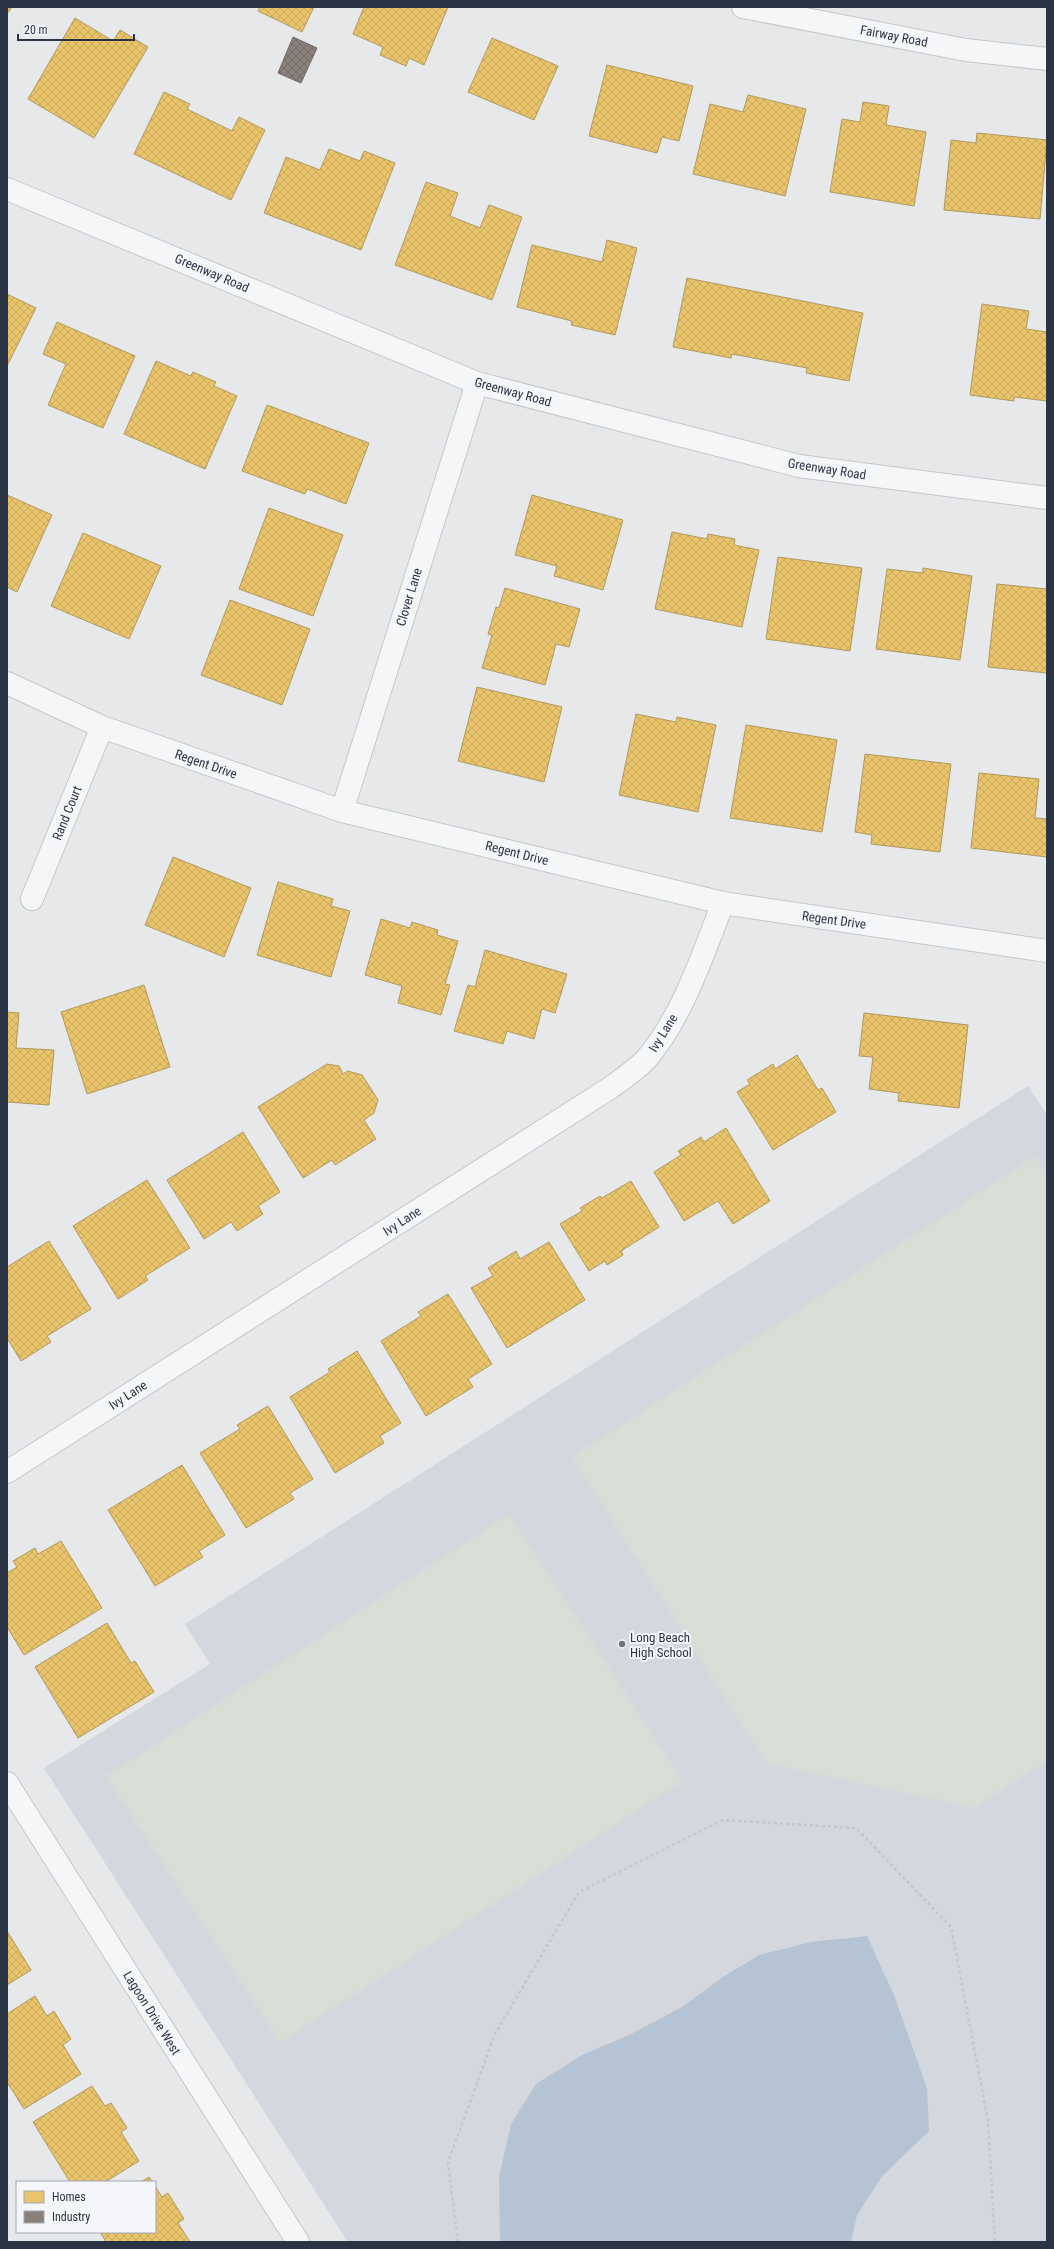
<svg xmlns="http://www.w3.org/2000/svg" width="1054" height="2249" font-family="'Roboto Condensed',sans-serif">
	<defs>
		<pattern id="homes-cross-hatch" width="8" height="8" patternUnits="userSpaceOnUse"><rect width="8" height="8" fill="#e9c46a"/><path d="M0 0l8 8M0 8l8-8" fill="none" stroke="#c8a95d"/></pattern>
		<pattern id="industry-cross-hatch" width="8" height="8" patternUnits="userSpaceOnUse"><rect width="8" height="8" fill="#8a817c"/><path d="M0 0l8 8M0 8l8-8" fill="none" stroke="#716a67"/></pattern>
	</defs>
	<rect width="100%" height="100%" fill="#e6e8ea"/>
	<path fill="#d4d7dd" d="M1028,1086L1047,1115V2242H348L44,1768L210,1664L185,1624Z"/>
	<path fill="#d6ded6" d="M1035,1156L1047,1175V1761L974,1808L766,1763L572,1457Z
		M509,1514L683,1781L280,2043L106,1776Z"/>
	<path fill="#b4c4d5" d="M867,1936L894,1995L927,2088L929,2131L882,2176L857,2215L851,2242H500L499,2177L511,2124L536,2084L582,2055L629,2035L682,2007L723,1977L759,1955L811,1942Z"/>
	<path fill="url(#homes-cross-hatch)" stroke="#b0995f" d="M7,7H12L7,14Z
		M260,7H314L302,32L258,11Z
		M364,7H448L424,65L409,58L406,66L380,55L383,47L353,34Z
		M75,18L113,41L120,30L148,47L94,138L28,99Z
		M492,38L558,66L534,120L468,92Z
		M607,65L693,86L679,141L662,137L657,153L589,136Z
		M164,92L190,104L187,109L232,131L239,117L265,130L231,200L134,154Z
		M748,95L806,109L785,196L693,174L710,104L743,112Z
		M863,102L889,106L886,125L926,132L914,206L830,192L842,119L860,122Z
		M977,133L1047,140L1040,219L944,210L951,140L976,143Z
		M329,149L360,161L364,151L395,163L361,250L264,213L286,157L320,170Z
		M426,182L458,193L450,216L480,228L489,205L522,217L492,300L395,265Z
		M607,240L637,248L615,335L571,325L572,321L517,307L532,245L602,262Z
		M687,278L863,313L849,381L806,373L807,368L732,354L731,358L673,347Z
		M7,294L36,308L7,366Z
		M982,304L1029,311L1026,329L1047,332V401L1014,397V401L970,395Z
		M57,322L135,356L103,428L48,405L66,364L43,354Z
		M156,361L191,376L193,372L216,382L214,386L237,396L205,469L124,434Z
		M267,405L369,443L346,504L307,489L305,494L242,471Z
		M7,495L52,515L17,592L7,587Z
		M532,495L623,520L603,590L554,576L557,566L515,555Z
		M269,508L343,535L313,616L239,589Z
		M672,532L707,539L708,534L735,539L734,545L759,550L742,627L655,609Z
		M83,533L161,566L129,639L51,606Z
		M778,557L862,568L850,651L766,639Z
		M923,568L972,576L960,660L876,649L887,569L923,573Z
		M997,584L1047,589V673L988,667Z
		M505,588L580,609L569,647L556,644L545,685L482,668L492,635L488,634L496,607L499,608Z
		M230,600L310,629L282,705L201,675Z
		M477,687L562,707L544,782L458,761Z
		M636,714L676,722L677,717L716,725L698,812L619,795Z
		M746,725L837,740L822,832L730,818Z
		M865,754L951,764L940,852L871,844L872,835L855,832Z
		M979,773L1039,779L1035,818L1047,819V857L971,848Z
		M173,857L251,888L224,957L145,925Z
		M278,882L333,899L331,906L350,911L331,977L257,955Z
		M381,919L410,928L412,922L438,930L437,935L458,941L445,984L450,985L441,1015L398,1003L402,986L365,975Z
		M485,950L567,974L555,1013L542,1009L534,1039L507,1031L503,1044L454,1031L468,985L475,987Z
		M144,985L170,1067L87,1094L61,1012Z
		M7,1012L19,1013L16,1048L54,1050L49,1105L7,1102Z
		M864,1013L968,1025L959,1108L898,1101L899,1093L869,1089L873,1057L859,1056Z
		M797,1055L818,1090L822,1088L836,1112L773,1150L737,1092L750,1084L747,1080L773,1064L775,1069Z
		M327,1064L339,1066L343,1074L348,1071L362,1075L378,1100L374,1113L364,1120L376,1139L335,1165L332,1160L303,1178L258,1107Z
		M726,1128L770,1201L733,1224L718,1201L684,1221L654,1172L681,1155L678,1151L701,1137L704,1142Z
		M243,1132L280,1192L258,1206L263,1214L237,1231L231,1222L204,1239L167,1180Z
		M147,1180L190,1248L145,1276L148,1280L118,1299L73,1226Z
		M631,1181L659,1227L621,1251L623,1255L607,1265L605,1261L589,1271L560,1224L582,1211L580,1208L600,1196L602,1198Z
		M49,1241L91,1309L47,1336L51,1342L21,1361L7,1338V1267Z
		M549,1242L585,1300L507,1348L471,1288L493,1276L488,1268L516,1251L520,1259Z
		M448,1294L492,1364L468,1379L473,1387L426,1416L381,1341L421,1316L418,1312Z
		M357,1351L401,1423L380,1436L384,1443L335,1473L290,1397L330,1372L328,1369Z
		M268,1406L313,1479L290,1493L294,1499L246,1528L200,1453L240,1429L237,1425Z
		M182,1465L225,1535L199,1551L203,1557L155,1586L108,1510Z
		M61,1541L102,1608L24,1655L7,1627V1573L17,1567L13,1561L35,1548L38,1554Z
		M107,1623L131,1663L135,1661L154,1692L78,1738L35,1667Z
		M7,1931L31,1970L7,1985Z
		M35,1996L47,2016L54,2011L71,2039L63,2045L81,2074L24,2109L7,2082V2014Z
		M92,2086L105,2106L111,2103L127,2128L121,2132L139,2161L105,2182H70L33,2122Z
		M149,2177L153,2182H141Z
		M155,2186L162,2197L168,2193L184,2219L178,2223L190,2242H106L100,2232H155Z"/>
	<path fill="url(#industry-cross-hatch)" stroke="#6e6a6c" d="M293,37L317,48L301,83L278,73Z"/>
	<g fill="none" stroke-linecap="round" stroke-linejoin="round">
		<defs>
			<path id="street" d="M743,7L966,50L1047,59
				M7,189L477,383L799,466L1047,498
				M7,683L102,727L342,811L723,903L1047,951
				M342,811L477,383
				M32,899L102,727
				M7,1472L610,1088C622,1079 638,1069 648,1057C683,1015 703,954 723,903
				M7,1783L298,2242"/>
		</defs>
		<use href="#street" stroke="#c4c6c8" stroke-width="24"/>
		<path stroke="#c5c6ca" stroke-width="2.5" stroke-dasharray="3 3" stroke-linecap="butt" d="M458,2242L448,2162L495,2034L579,1892L723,1820L856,1828L951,1927L988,2121L995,2242"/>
		<use href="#street" stroke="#f5f6f7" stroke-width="22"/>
	</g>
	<circle fill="#6c737f" stroke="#f4f6f9" stroke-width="1.5" cx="622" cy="1644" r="4"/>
	<g text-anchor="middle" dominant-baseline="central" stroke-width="4" stroke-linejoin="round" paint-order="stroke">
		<g font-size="13" fill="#2b3445" stroke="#f4f6f9">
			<text transform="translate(894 36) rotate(11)">Fairway Road</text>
			<text transform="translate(212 273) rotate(23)">Greenway Road</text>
			<text transform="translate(513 392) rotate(15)">Greenway Road</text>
			<text transform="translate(827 469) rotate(9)">Greenway Road</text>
			<text transform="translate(409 597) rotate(-73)">Clover Lane</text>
			<text transform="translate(206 764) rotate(19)">Regent Drive</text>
			<text transform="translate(67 813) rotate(-68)">Rand Court</text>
			<text transform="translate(517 853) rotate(14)">Regent Drive</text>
			<text transform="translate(834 920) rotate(8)">Regent Drive</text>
			<text transform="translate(663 1033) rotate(-58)">Ivy Lane</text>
			<text transform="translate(402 1221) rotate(-33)">Ivy Lane</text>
			<text transform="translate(128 1395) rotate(-33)">Ivy Lane</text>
			<text transform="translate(152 2013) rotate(58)">Lagoon Drive West</text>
		</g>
		<g font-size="13" fill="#2b3445" stroke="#f4f6f9" text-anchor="start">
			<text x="630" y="1637">Long Beach<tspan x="630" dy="15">High School</tspan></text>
		</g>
	</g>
	<rect width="1054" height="2249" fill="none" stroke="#2b3445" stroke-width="16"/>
	<rect x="16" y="2181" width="140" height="52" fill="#f4f6f9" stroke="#a4a8b1"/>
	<rect x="24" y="2191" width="20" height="12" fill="#e9c46a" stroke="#a4a8b1"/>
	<text x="52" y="2201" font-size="12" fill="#2b3445">Homes</text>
	<rect x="24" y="2211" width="20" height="12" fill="#8a817c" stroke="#a4a8b1"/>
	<text x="52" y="2221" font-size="12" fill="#2b3445">Industry</text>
	<path d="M18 34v6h116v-6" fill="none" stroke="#2b3445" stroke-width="2"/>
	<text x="24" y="34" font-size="12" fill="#2b3445" stroke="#f4f6f9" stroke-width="3" paint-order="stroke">20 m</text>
</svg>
